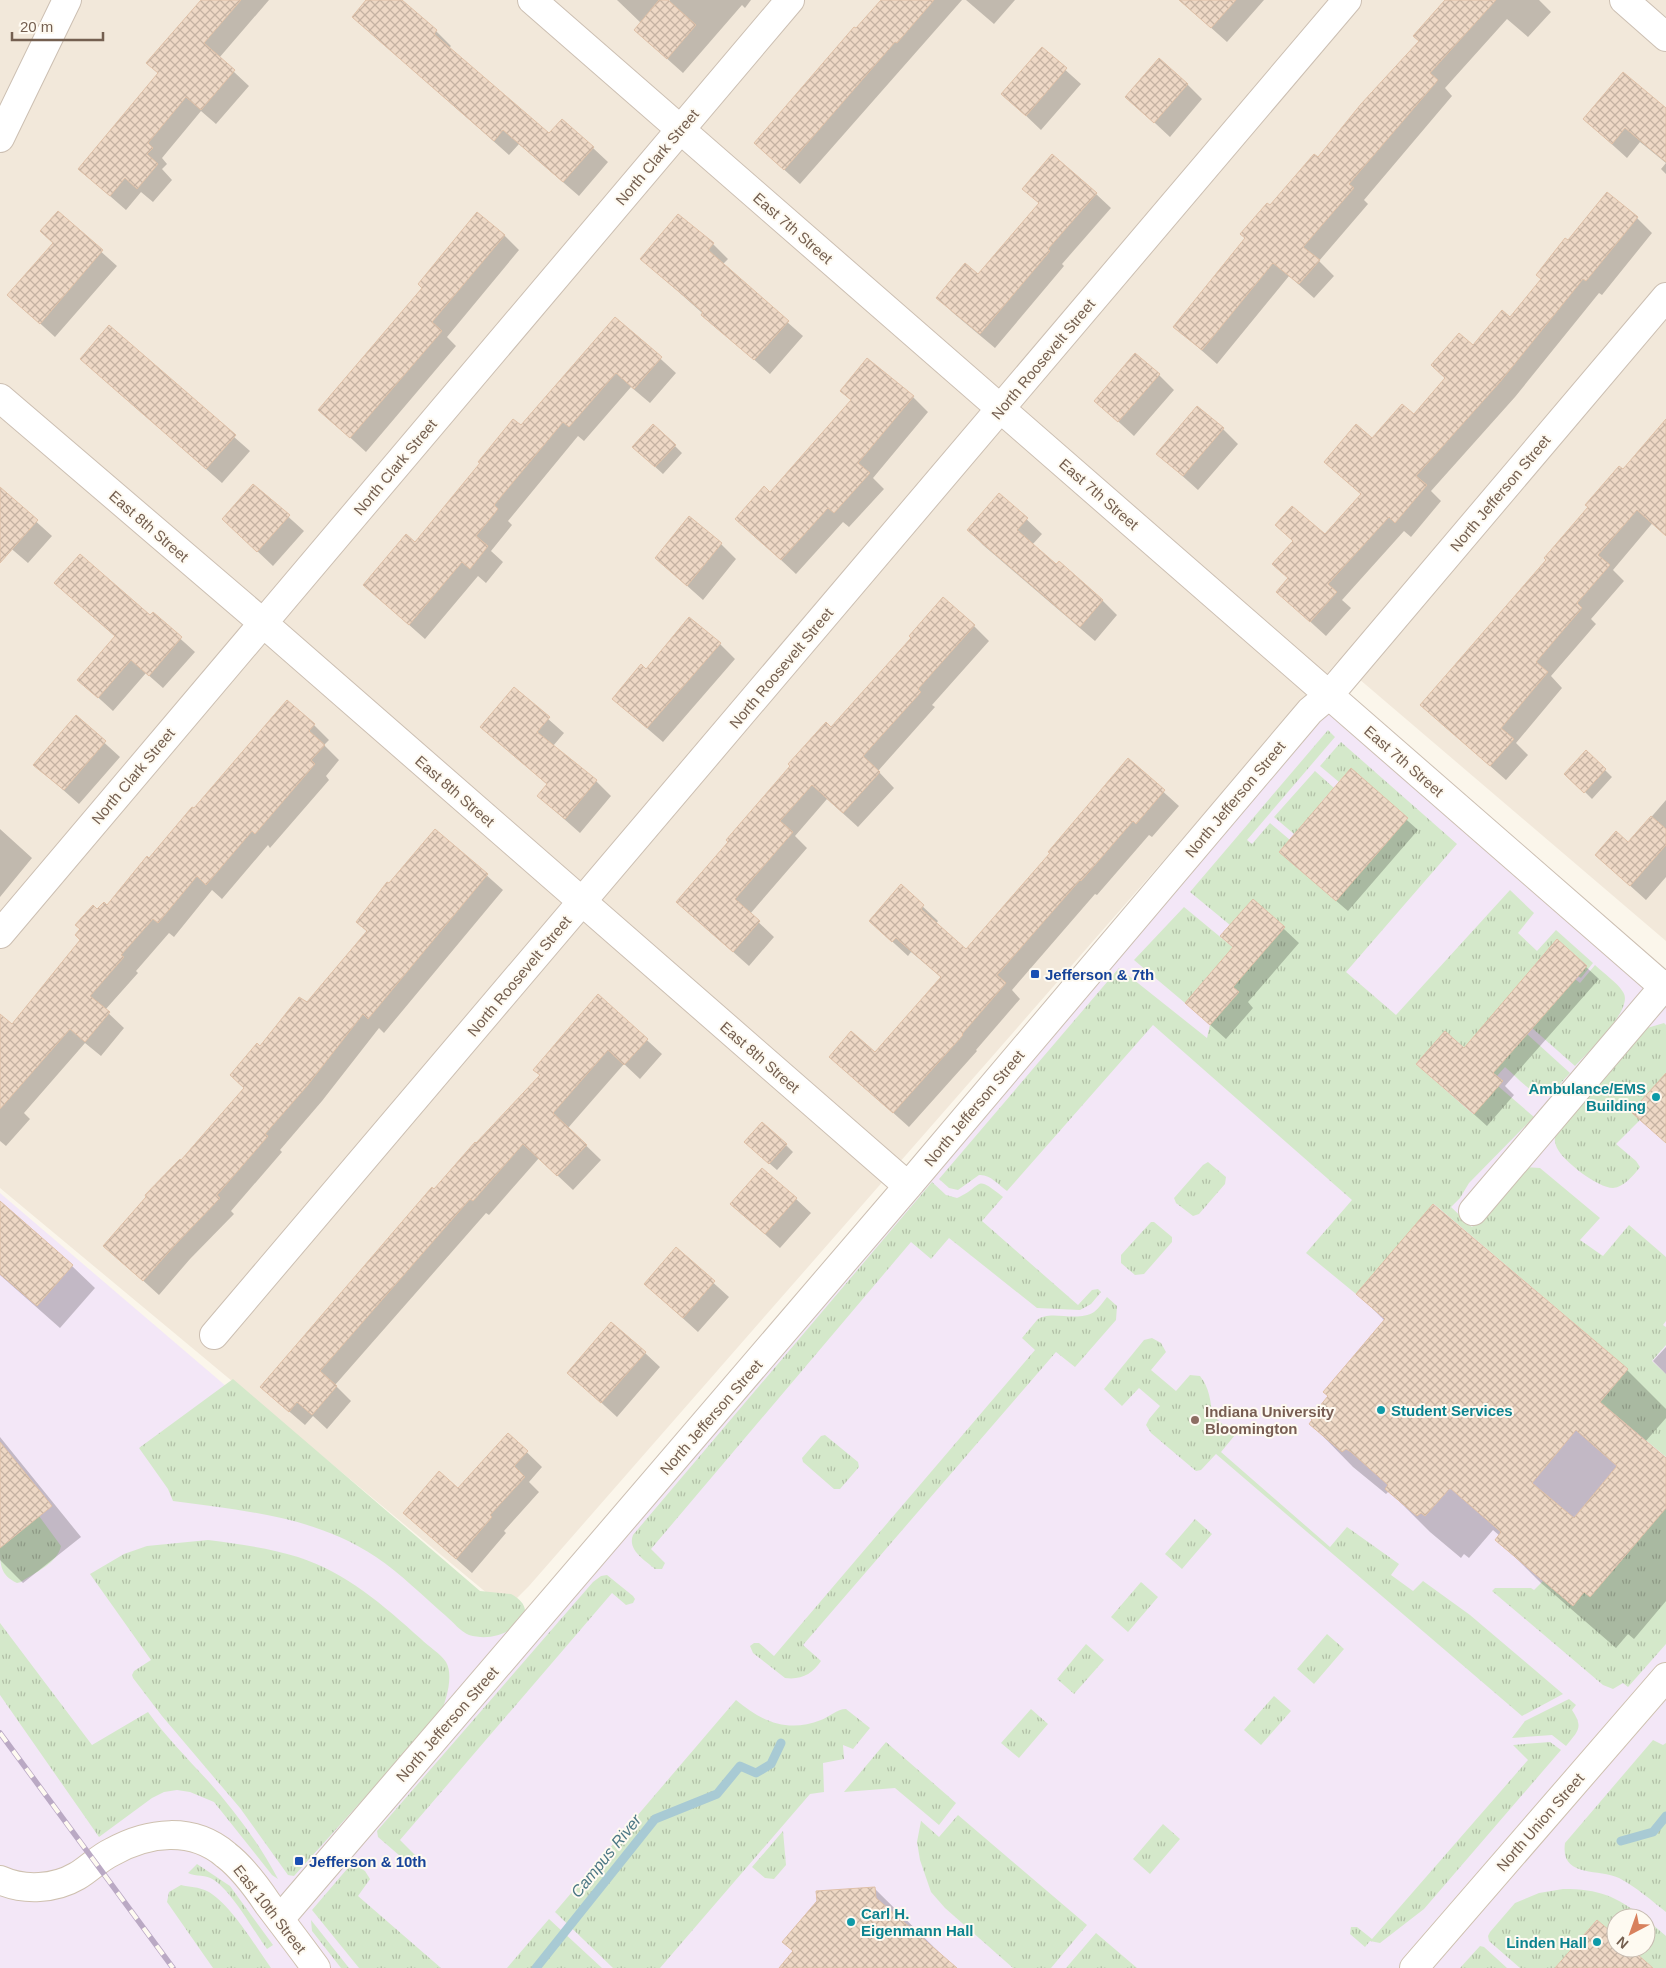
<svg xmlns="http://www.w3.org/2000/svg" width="1666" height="1968" font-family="Helvetica,sans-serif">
	<defs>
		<pattern id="grass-tufts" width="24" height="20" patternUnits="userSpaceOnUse" patternTransform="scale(1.25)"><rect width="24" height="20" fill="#d4e8ca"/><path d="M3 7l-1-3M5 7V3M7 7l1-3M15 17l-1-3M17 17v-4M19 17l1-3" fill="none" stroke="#b1bfa6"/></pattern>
		<pattern id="building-cross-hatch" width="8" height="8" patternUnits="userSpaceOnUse" patternTransform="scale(1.25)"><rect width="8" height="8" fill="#eed8c5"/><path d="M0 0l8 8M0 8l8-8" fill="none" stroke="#c5b2a2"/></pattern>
	</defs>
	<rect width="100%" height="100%" fill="#fbf6eb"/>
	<path fill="#f2e8da" d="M0,0H1666V941L1338,661L529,1586L506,1609L0,1188Z"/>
	<path fill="#f3e7f7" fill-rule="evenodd" d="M1332,708L1666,999V1968H0V1193L530,1646ZM1616,1918H1646V1948H1616Z"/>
	<path fill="url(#grass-tufts)" d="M1328,730L1335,737L1247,840L1252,844L1270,823L1290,840L1279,852L1336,901L1364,868L1308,819L1294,834L1274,817L1315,771L1334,788L1322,801L1379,851L1408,818L1351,769L1339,782L1320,766L1341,742L1457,844L1346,972L1396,1015L1510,890L1534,913L1518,933L1537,951L1556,930L1593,963L1581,978L1578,976L1587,966L1557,939L1523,979L1553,1005L1575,979L1580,983L1595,965C1604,974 1617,982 1623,992C1635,1009 1587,1053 1575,1066L1532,1028L1527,1034L1570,1073L1549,1096C1533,1097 1517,1077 1505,1067L1497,1076L1445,1031L1416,1064L1473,1114L1498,1086L1534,1117L1469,1183L1460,1198L1451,1207L1472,1227L1524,1167L1540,1168L1600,1218L1580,1240L1603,1256L1629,1225L1666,1257V1321L1663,1325L1666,1327V1345L1652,1361L1666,1374V1457L1600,1402L1628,1369L1434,1204L1356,1294L1306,1253L1352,1200L1153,1025L1007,1191C999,1185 990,1174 979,1175L958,1190L949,1188L939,1179L1119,968L1207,1038L1210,1025L1239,992L1213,970L1185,1003L1134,960L1184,907L1253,964L1285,927L1253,899L1230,925L1190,892Z
		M1664,1023L1666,1025V1081L1640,1120L1616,1144L1636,1161L1640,1167C1633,1176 1624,1187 1613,1188C1598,1188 1563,1161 1557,1148C1553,1140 1555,1134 1558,1126L1647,1028Z
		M1208,1162L1226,1177L1225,1184L1199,1214L1193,1216L1176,1203L1174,1198L1203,1165Z
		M932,1182L946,1195L957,1198C985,1186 973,1173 1003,1197L982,1221L1078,1305L1092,1290L1098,1289L1101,1292L1091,1304L1080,1310L1037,1308L949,1238L931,1259L911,1242L651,1549L665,1563L662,1569H655C645,1560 627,1550 633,1535Z
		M1151,1222H1154L1172,1237V1242L1144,1274L1135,1275L1121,1263V1255Z
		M1107,1297L1117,1306L1116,1320L1075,1367L1056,1352L803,1645L821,1661C812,1674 802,1680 785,1678L753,1653L750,1646L754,1643H759L774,1656L1035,1350L1022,1338L1037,1320C1050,1309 1077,1323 1094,1312C1099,1308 1103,1302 1107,1297Z
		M1152,1338L1161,1343L1166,1352L1151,1370L1176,1391L1190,1375L1200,1376C1209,1387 1211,1401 1212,1415L1235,1435L1221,1452L1330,1547L1347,1527L1399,1564L1391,1575L1413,1591L1423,1581L1470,1615L1563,1694L1522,1716L1216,1454L1201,1470L1196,1471L1151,1433L1146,1425L1149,1419L1160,1406L1139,1388L1122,1406L1104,1389L1144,1340Z
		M233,1379L480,1591L511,1594C526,1602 531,1614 516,1626C503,1636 486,1640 469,1635C461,1632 453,1622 446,1616C423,1596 401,1574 376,1557C315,1516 244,1511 173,1501L168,1489L139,1448Z
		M825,1435L858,1462L859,1467L840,1489H834L803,1462L802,1458L821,1436Z
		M1666,1508V1644L1628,1687L1623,1683L1613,1689L1603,1685L1492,1591L1495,1588H1531L1534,1590L1543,1581L1573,1606L1584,1592L1590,1597Z
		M39,1516L61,1546C58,1563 34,1573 21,1582L17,1583C0,1575 0,1564 0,1548Z
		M1195,1519L1212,1534L1182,1569L1165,1554Z
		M208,1540C238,1544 269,1548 298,1557C347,1573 383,1605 421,1639C428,1646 441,1654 446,1662C454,1675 446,1702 440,1714L294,1876L288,1875L240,1808L162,1716L133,1678L132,1675L134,1671L151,1660L90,1574L124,1554L147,1546Z
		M607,1575L633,1596L635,1599L633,1603L626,1605L612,1593L400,1840L416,1856L412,1862H407L378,1837L377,1831L593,1582L601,1576Z
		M1141,1582L1158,1597L1128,1632L1111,1617Z
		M0,1623L92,1745L148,1712C166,1737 188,1759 209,1782C235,1811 260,1845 278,1879L272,1875L214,1802L190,1792L177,1790L164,1792L152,1798L99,1837L0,1695Z
		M1327,1634L1344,1649L1314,1684L1297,1669Z
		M1086,1644L1104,1660L1074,1694L1057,1679Z
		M1274,1696L1291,1711L1261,1745L1244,1730Z
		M1569,1699L1576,1705L1572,1710C1584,1728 1578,1731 1566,1746L1552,1735L1512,1738L1525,1721Z
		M736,1700C762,1722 788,1733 821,1720C829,1717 837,1709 846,1709L870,1728L853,1749L843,1745L844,1759L823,1763L824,1792L810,1794L660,1968H613L555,1912Z
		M1031,1709L1048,1724L1019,1758L1001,1743Z
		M1653,1740L1663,1745L1666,1743V1912C1651,1900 1636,1887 1619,1878C1598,1868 1560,1878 1565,1843Z
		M886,1742L956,1803L939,1825L895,1788L844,1792Z
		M1550,1742L1561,1750L1424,1909L1380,1943L1370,1941L1365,1947L1350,1934L1351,1927H1357L1372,1939L1528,1760L1513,1745Z
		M958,1815L1087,1925L1051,1968H1013L945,1908L931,1892L920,1860L917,1842L921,1821L939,1837Z
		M1163,1824L1180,1839L1150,1874L1133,1859Z
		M783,1831L786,1865L774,1879L765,1878L752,1867Z
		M197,1864L230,1886L273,1945L267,1949C253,1930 233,1893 214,1880C206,1874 196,1877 188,1873Z
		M352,1866H357L365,1871L370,1879L358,1896L441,1968H359L312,1910L347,1869Z
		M181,1885C189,1887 199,1887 207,1891C230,1903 256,1947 271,1968H213L167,1902L169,1892Z
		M1563,1889C1600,1889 1615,1896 1645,1918H1616V1936L1597,1920L1555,1968H1520L1489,1941L1488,1936L1490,1932L1515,1903L1539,1893Z
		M549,1919L602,1968H507Z
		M1646,1919L1666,1936V1968H1653L1630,1948H1646Z
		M311,1920L349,1968H341L312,1931Z
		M1096,1933L1137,1968H1066Z
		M1480,1946L1484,1947L1507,1968H1460Z"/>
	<path fill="#0003" d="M202,0H269L219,58L249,86L216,124L201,111L162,158L167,164L162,169L172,180L153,202L141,192L126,210L79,169L159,74Z
		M368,0H400L436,31L451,46L449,48L549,135L593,148L608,162L579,196L519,144L509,155L354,17Z
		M617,0H666L668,2L670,0H751L745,8L742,5L683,73L635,30L641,23Z
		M882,0H962L800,184L755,143Z
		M966,0H1015L994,24Z
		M1180,0H1264L1227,42Z
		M1446,0H1539L1551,12L1528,37L1507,19L1445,88L1452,96L1364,200L1368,204L1319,261L1334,276L1314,298L1289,276L1217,364L1175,327L1270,207L1318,159L1421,42Z
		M1042,49L1081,84L1041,130L1003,94Z
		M1187,84L1202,99L1170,137L1127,97Z
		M1666,112V174L1661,169L1666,163L1640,142L1627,158L1584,119Z
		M1024,189L1096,194L1111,208L1062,264L1064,266L995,348L952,312L938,297L978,276L1040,204Z
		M1607,194L1637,218L1652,233L1602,295L1599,293L1515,397L1431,491L1441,501L1411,537L1404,531L1342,600L1351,608L1326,636L1293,606L1289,579L1294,542L1277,525L1325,536L1362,495L1326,462L1372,439L1414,416L1446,379L1432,365L1473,347L1510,319L1542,279L1568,242Z
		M58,213L117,266L55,337L9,295L54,243Z
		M504,235L519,250L447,337L456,346L366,452L320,410Z
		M713,244L728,259L722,265L803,336L770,374L642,259Z
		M616,318L676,373L650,403L631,387L584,441L578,436L508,521L512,525L491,551L503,562L486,583L478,576L425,639L364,585L415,544L521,427Z
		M109,327L250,451L222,483L81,359Z
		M868,359L913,397L928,412L873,478L884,489L849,527L843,522L796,574L737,519L770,493L852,401L842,391Z
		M1159,375L1174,390L1134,436L1096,401Z
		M1666,422V507L1613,570L1624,581L1591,619L1596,624L1551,676L1562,688L1516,743L1528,755L1506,780L1421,705Z
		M1223,429L1238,444L1198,490L1158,454Z
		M675,446L682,453L663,474L641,454Z
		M253,485L304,531L273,566L239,534Z
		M0,489L52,536L28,563L0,539Z
		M1000,494L1042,534L1032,545L1057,566L1102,600L1117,615L1095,641L983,545L969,530Z
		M721,544L736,559L703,600L656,558Z
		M56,583L150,617L153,614L195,652L163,688L146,673L113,711L79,680L116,637Z
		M974,626L989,641L932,705L935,707L878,771L894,788L858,827L827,799L795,836L807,848L750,914L774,937L749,966L677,902L832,729Z
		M720,644L735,659L663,742L613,699L646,670Z
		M514,689L564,733L553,746L596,781L611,796L580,833L538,796L548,785L482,727Z
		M76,717L120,757L79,804L35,765Z
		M314,725L329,740L324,745L339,760L326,776L329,780L270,848L268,845L222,899L212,890L174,937L169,933L136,971L138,973L105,1010L124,1028L101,1056L85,1043L24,1113L30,1119L6,1146L0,1141V1015L12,1026L81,940L97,911L107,907L194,810Z
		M1586,751L1612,777L1592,799L1566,773Z
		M1128,760L1179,806L1152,837L1149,835L1097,895L1095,894L1012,990L1020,999L976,1050L977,1051L909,1127L831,1057L875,1054L942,978L911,952L908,956L870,921L901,886L938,921L936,924L967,951L1051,853Z
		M1351,770L1418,830L1348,911L1292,863Z
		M1666,800V877L1646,900L1596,855L1628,844Z
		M0,829L32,858L0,897Z
		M436,830L503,890L384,1033L379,1028L322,1101L280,1150L282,1152L231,1211L234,1214L190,1259L159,1295L105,1246L245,1089L260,1047L307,1004L368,932L357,922Z
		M1253,900L1299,943L1248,1002L1253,1008L1226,1039L1186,1003L1234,948Z
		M1586,967L1599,979L1505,1086L1514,1095L1487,1126L1418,1064L1464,1049Z
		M598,995L662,1054L640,1079L624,1064L568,1128L601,1160L573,1190L539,1158L489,1215L486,1213L335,1385L351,1401L327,1429L313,1416L305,1425L277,1401L434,1191L541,1076Z
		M786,1145L793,1152L777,1170L753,1149Z
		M796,1199L811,1213L780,1248L732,1204Z
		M0,1203L72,1266L95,1288L60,1328L0,1275Z
		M1434,1206L1627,1370L1666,1409V1418L1645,1442L1666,1459V1601L1634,1639L1628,1634L1616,1648L1540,1582L1497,1539L1500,1536L1493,1530L1469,1558L1464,1554L1461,1558L1430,1532L1389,1491L1386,1494L1353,1467L1311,1424L1385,1321L1358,1294Z
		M676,1249L729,1297L698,1332L645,1284Z
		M1666,1347V1374L1653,1361Z
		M645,1353L660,1367L617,1417L569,1373Z
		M508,1434L542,1467L529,1482L539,1492L504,1531L506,1533L472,1573L420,1527L459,1489Z
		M0,1437L81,1537L23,1583L0,1560Z
		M874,1888L955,1968H780L794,1952L784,1942Z"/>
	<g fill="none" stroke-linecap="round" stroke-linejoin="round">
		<path stroke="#a8cad4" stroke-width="9" d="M1621,1841L1653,1832L1666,1816
			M536,1968L655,1819L717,1794L740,1766L756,1773L771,1764L781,1743"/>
	</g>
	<path fill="url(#building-cross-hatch)" stroke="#dfc0a7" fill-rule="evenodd" d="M201,0H241L204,43L235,70L201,110L186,97L148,143L153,148L147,154L158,164L137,189L125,178L110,196L78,169L158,73L146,63Z
		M366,0H402L437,30L434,34L549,133L562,119L594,147L563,182L503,130L494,141L352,17Z
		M659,0H668L696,25L667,59L634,30Z
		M881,0H934L897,43L895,42L784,170L754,143L854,27L856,28Z
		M1179,0H1236L1211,28Z
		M1445,0H1496L1430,73L1438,80L1349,184L1354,188L1303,247L1320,260L1299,284L1273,263L1202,350L1173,327L1245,238L1240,234L1267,203L1270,205L1314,154L1318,157L1361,104L1419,41L1413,36Z
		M1042,47L1067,68L1026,116L1001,94Z
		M1159,58L1188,84L1154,123L1125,97Z
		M1623,72L1666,108V162L1625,128L1612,144L1583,119Z
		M1052,154L1097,193L1048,249L1050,251L980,334L936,298L965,263L978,274L1039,203L1022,189Z
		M1607,192L1638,217L1586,281L1583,279L1500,382L1416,476L1427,485L1395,523L1389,517L1328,584L1337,592L1310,622L1276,592L1288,578L1272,564L1293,541L1275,525L1292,506L1325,534L1361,494L1324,462L1356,424L1372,438L1402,404L1414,414L1445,378L1431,365L1459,333L1473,345L1502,310L1510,317L1541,279L1536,275L1565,238L1568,240Z
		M58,211L103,250L40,324L7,295L53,243L40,231Z
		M477,212L505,235L432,322L442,331L350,438L318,410L422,288L418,284Z
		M678,214L714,243L708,250L789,321L754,360L701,315L703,312L640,259Z
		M615,317L662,357L634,389L616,373L569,427L563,422L494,505L498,509L476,536L488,546L470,569L462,562L409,625L363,585L406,534L415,542L480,463L478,462L513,419L521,425Z
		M109,325L236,435L206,469L80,359Z
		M1135,353L1160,374L1118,422L1094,401Z
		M867,358L914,396L858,463L870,473L834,513L828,508L781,560L735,519L764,486L770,492L851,400L840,391Z
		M1197,406L1224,428L1183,476L1156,454Z
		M1666,419V536L1637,510L1598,555L1610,565L1577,603L1582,608L1536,662L1548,672L1501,728L1514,739L1490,766L1420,705L1546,560L1544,558L1588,507L1585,505L1619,466L1623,469Z
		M653,424L676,445L655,467L632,447Z
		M253,484L290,515L257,552L222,519Z
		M0,487L38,520L0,563Z
		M999,493L1028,518L1017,530L1056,564L1059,561L1103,600L1080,627L967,530Z
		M689,516L722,543L687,586L655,558Z
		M80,554L150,615L153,612L182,637L149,676L131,660L98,698L77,680L115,636L54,583Z
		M943,597L975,625L918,689L921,692L863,756L880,772L843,813L812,785L780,821L793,832L735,899L760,921L733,952L676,902L728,842L726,840L790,766L788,764L826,722L831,727L911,638L909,636Z
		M689,617L721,643L647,728L612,699L641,664L646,669Z
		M514,687L550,717L537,732L597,780L565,819L537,796L547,784L480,727Z
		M287,700L315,724L309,731L325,745L311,760L315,764L255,834L252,831L206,885L197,876L158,923L153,919L121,955L124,957L90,996L110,1012L85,1042L70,1029L0,1109V1014L12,1024L80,940L75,935L80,929L75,925L93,905L97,909L104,902L107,905L147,856L149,858L192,807L194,808Z
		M76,715L106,741L64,790L33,765Z
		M1586,750L1606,769L1584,793L1564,774Z
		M1128,758L1165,790L1136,824L1133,821L1081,881L1080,880L997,975L1006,983L962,1034L963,1035L893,1113L829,1057L851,1031L875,1052L941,977L896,938L892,942L869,921L901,884L924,905L921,909L966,949L1050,853L1048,852Z
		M1351,768L1408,818L1336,901L1279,852Z
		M1651,816L1666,829V845L1630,886L1595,855L1616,831L1628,842Z
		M435,829L488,874L368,1019L363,1014L307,1086L265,1134L268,1136L217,1195L220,1198L175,1245L143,1281L103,1246L146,1197L145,1195L180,1159L181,1160L244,1088L230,1075L257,1043L260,1046L299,997L307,1002L367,931L356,922L387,882L389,883Z
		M1253,899L1285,927L1233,987L1239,992L1210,1025L1185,1003L1233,947L1220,936Z
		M1557,939L1587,966L1493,1073L1503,1081L1474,1114L1416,1064L1445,1031L1464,1048Z
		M598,994L648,1039L624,1065L608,1050L553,1113L587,1145L557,1176L523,1144L473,1201L470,1199L320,1371L337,1386L312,1415L297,1402L289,1412L260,1387L432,1187L434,1189L475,1142L476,1143L540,1075L533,1070Z
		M1666,1073V1143L1631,1112Z
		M762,1122L787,1144L769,1164L744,1142Z
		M762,1168L797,1198L765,1234L730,1204Z
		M0,1201L73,1265L37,1306L0,1274Z
		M1433,1204L1628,1369L1600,1402L1666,1458V1508L1590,1597L1584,1592L1573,1606L1495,1540L1501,1532L1450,1488L1425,1516L1421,1513L1417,1516L1385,1489L1388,1485L1351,1452L1346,1449L1342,1452L1309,1424L1312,1420L1310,1418L1328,1396L1323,1392L1385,1319L1356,1294ZM1576,1430L1617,1466L1574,1518L1532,1483Z
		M676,1247L715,1281L683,1318L644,1284Z
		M611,1322L646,1352L601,1403L567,1373Z
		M508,1433L528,1451L514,1466L525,1477L490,1515L492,1517L456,1559L403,1513L439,1471L458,1488Z
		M0,1442L52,1506L0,1548Z
		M875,1887L876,1898L957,1968H779L793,1951L782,1942L817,1901L816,1891Z
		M1597,1920L1616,1936V1948H1630L1653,1968H1555Z"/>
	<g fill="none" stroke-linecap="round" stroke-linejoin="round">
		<defs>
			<path id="street" d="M532,0L1666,989
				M1624,0L1666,37
				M0,138L67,0
				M0,398L263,623L908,1186
				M0,934L790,0
				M1473,1211L1666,984
				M214,1335L1347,0
				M280,1919L908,1186L1310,711L1329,695L1666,297"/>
			<path id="secondary" d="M0,1880C24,1891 55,1889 77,1876C89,1869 99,1858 112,1852C148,1832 192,1826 226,1855C243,1868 256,1886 268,1904C284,1925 300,1946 316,1968
				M1414,1968L1666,1677"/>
		</defs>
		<use href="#street" stroke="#ccbfb2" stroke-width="30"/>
		<use href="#secondary" stroke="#cec0af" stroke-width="30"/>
		<use href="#street" stroke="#fff" stroke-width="28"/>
		<use href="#secondary" stroke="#fff" stroke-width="28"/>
		<defs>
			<path id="rail" d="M0,1733L173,1968"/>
		</defs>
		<use href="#rail" stroke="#baa9c4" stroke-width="5.5"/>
		<use href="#rail" stroke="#fefaf1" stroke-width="4" stroke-dasharray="11" stroke-linecap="butt"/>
	</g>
	<g fill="#1a4fb4" stroke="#fefaf1" stroke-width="2">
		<rect x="1030" y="969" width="10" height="10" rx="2.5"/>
		<rect x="294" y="1856" width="10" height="10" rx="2.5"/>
	</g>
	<g fill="#0f9aa8" stroke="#fefaf1" stroke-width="2">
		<circle cx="1656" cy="1097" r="5"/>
		<circle cx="1381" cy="1410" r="5"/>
		<circle cx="851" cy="1922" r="5"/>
		<circle cx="1597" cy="1942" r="5"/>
	</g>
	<circle fill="#8d6e63" stroke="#fefaf1" stroke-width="2" cx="1195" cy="1420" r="5"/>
	<g text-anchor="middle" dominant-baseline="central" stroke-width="4" stroke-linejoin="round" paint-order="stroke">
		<g font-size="15" fill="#745f50" stroke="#fefaf1">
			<text transform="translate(657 157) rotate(-50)">North Clark Street</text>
			<text transform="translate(793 228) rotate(41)">East 7th Street</text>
			<text transform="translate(1043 359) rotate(-50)">North Roosevelt Street</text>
			<text transform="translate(395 467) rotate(-50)">North Clark Street</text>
			<text transform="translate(1500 493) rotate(-50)">North Jefferson Street</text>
			<text transform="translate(1099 494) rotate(41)">East 7th Street</text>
			<text transform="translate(149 526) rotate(41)">East 8th Street</text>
			<text transform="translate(781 668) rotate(-50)">North Roosevelt Street</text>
			<text transform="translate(1404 761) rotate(41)">East 7th Street</text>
			<text transform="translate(133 776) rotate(-50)">North Clark Street</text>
			<text transform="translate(455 791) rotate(41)">East 8th Street</text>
			<text transform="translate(1235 799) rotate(-50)">North Jefferson Street</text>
			<text transform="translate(519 976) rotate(-50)">North Roosevelt Street</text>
			<text transform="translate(760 1057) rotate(41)">East 8th Street</text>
			<text transform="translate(974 1108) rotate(-50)">North Jefferson Street</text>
			<text transform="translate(711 1417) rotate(-49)">North Jefferson Street</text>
			<text transform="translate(447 1724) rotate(-49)">North Jefferson Street</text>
			<text transform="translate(1540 1822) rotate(-49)">North Union Street</text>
			<text transform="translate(270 1909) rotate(52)">East 10th Street</text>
		</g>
		<g font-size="15" font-weight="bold" fill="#164399" stroke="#fefaf1" text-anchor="start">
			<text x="1045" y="974">Jefferson &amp; 7th</text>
			<text x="309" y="1861">Jefferson &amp; 10th</text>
		</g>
		<g font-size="15" font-weight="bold" fill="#0d838f" stroke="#fefaf1" text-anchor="end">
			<text x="1646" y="1088">Ambulance/EMS<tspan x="1646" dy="17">Building</tspan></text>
			<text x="1391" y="1410" text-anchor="start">Student Services</text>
			<text x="861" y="1913" text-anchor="start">Carl H.<tspan x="861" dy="17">Eigenmann Hall</tspan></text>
			<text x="1587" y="1942">Linden Hall</text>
		</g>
		<g font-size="15" font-weight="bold" fill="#785e54" stroke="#fefaf1" text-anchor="start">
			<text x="1205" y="1411">Indiana University<tspan x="1205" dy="17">Bloomington</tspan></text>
		</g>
		<g font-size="16" font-style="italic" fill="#4c7785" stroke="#fefaf1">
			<text transform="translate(606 1856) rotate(-51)">Campus River</text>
		</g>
	</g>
	<g transform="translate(1631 1933) rotate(221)"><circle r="24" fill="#fefaf1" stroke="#c7bcb1"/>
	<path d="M0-4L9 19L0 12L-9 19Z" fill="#d8815d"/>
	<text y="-8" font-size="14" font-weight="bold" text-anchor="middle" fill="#745f50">N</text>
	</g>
	<path d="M12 32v8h91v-8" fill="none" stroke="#745f50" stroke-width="2.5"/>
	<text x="20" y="32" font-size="15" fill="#745f50" stroke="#fefaf1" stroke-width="4" paint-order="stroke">20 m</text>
</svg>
